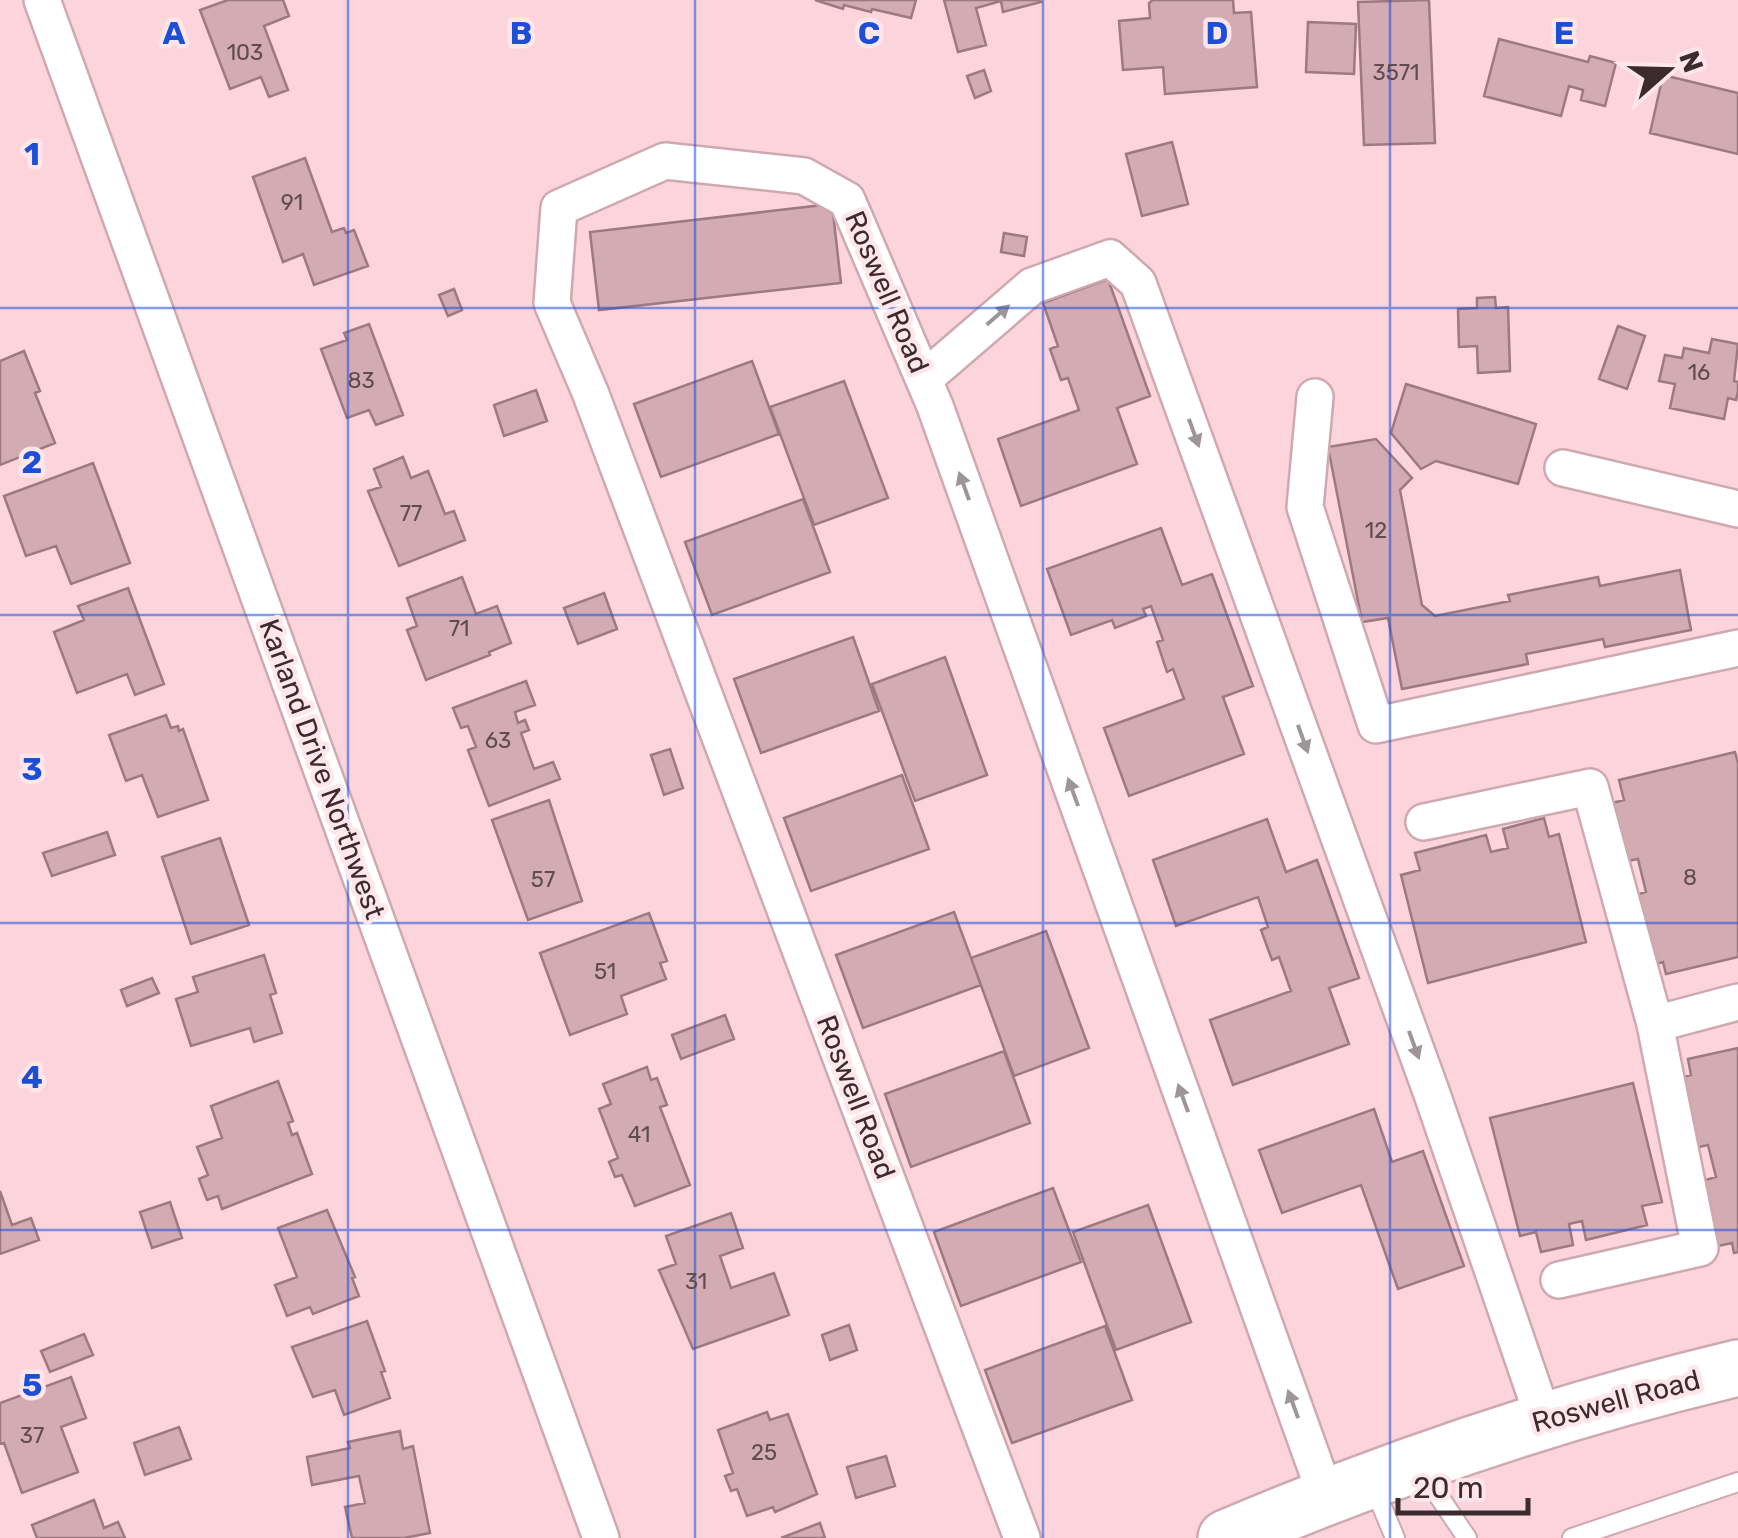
<svg xmlns="http://www.w3.org/2000/svg" width="1738" height="1538" font-family="Rubik,sans-serif">
	<rect width="100%" height="100%" fill="#fcd4dc"/>
	<path fill="#d2abb3" stroke="#9d7981" stroke-width="2.5" d="M228,0H283L289,16L264,26L288,90L269,97L261,77L230,89L200,10Z
		M815,0H916L911,18L872,9L871,12L844,5L843,9Z
		M944,0H1040L1041,2L1003,12L1001,1L976,8L986,45L958,52Z
		M1153,0H1233L1234,13L1251,12L1257,87L1165,94L1163,67L1123,70L1119,21L1150,18L1149,3Z
		M1429,0L1435,143L1364,145L1358,2Z
		M1308,22L1356,24L1354,74L1306,72Z
		M1499,39L1588,62L1590,56L1616,63L1605,106L1581,100L1583,90L1569,86L1561,116L1484,96Z
		M984,70L991,91L975,98L967,76Z
		M1663,75L1738,93V154L1650,133Z
		M1172,142L1188,204L1142,216L1126,154Z
		M305,158L332,232L344,228L346,233L354,230L368,266L314,285L303,254L283,262L253,177Z
		M832,204L841,283L599,310L590,232Z
		M1004,233L1027,237L1024,256L1001,252Z
		M1108,279L1150,396L1117,408L1137,464L1021,506L998,439L1079,410L1068,378L1061,380L1050,349L1058,346L1043,303Z
		M454,289L462,310L448,316L439,295Z
		M1495,297L1496,308L1508,307L1510,371L1478,373L1477,346L1459,347L1458,309L1477,308V298Z
		M369,324L403,415L376,425L369,410L347,418L321,349L347,340L344,333Z
		M1618,326L1645,336L1627,389L1599,379Z
		M1712,339L1738,344L1734,381L1738,382V391L1736,400L1728,398L1724,419L1670,408L1675,384L1659,381L1665,355L1682,358L1684,348L1709,353Z
		M24,351L40,391L35,393L55,443L0,465V361Z
		M752,361L779,434L661,477L634,404Z
		M844,381L888,498L814,525L770,407Z
		M1406,384L1536,424L1518,484L1436,461L1421,469L1391,433Z
		M536,390L547,421L504,436L494,405Z
		M1376,439L1412,478L1400,490L1422,605L1435,616L1510,601L1508,595L1598,577L1600,586L1680,570L1691,630L1605,647L1603,639L1526,654L1528,664L1402,689L1388,618L1362,622L1328,447Z
		M403,457L411,478L428,471L445,514L454,511L465,540L399,566L368,491L381,487L374,469Z
		M93,463L130,563L71,584L56,546L26,556L4,496Z
		M803,499L830,572L712,615L685,542Z
		M1161,528L1182,585L1212,574L1253,686L1223,697L1244,754L1129,796L1104,728L1184,699L1173,669L1167,672L1157,642L1163,640L1151,606L1143,609L1146,616L1115,628L1112,620L1071,635L1047,569Z
		M462,577L476,614L497,606L511,643L489,652L490,655L426,680L407,630L417,626L407,598Z
		M128,588L164,684L135,695L127,674L77,693L54,632L84,620L78,606Z
		M604,593L617,629L578,644L564,608Z
		M853,637L879,711L761,753L734,679Z
		M945,657L987,775L915,801L872,684Z
		M526,681L535,705L515,712L518,723L525,720L529,730L521,733L534,769L553,762L560,779L489,806L468,750L476,747L468,726L461,728L453,708Z
		M166,715L171,728L178,726L179,731L183,729L208,800L158,817L142,775L126,781L109,735Z
		M670,749L683,788L664,795L651,755Z
		M1735,752L1738,763V957L1666,974L1663,962L1649,966L1632,896L1646,892L1638,859L1622,862L1608,804L1624,800L1619,780Z
		M902,775L929,849L811,891L784,818Z
		M549,800L582,901L528,920L492,820Z
		M1544,818L1549,837L1559,834L1586,942L1428,983L1401,875L1420,870L1415,853L1486,835L1491,852L1508,848L1503,829Z
		M1267,819L1286,872L1317,860L1359,978L1329,988L1349,1044L1233,1085L1210,1020L1291,991L1279,957L1272,960L1261,930L1268,927L1258,897L1176,926L1153,860Z
		M107,832L115,855L52,876L43,853Z
		M220,838L249,925L191,944L162,857Z
		M954,912L981,985L863,1028L836,955Z
		M649,913L667,961L660,963L666,979L621,996L627,1014L570,1035L540,953Z
		M1046,931L1089,1048L1014,1076L971,958Z
		M264,955L276,993L270,995L282,1033L254,1042L250,1028L191,1046L176,999L198,992L193,977Z
		M152,978L159,993L127,1006L121,990Z
		M725,1015L734,1039L681,1059L672,1035Z
		M1738,1048V1252L1734,1253L1732,1243L1718,1246L1702,1181L1716,1177L1708,1145L1694,1148L1677,1078L1691,1075L1688,1059Z
		M1004,1051L1030,1123L911,1167L885,1094Z
		M647,1067L651,1080L657,1078L667,1105L660,1107L690,1185L635,1206L622,1175L615,1177L609,1162L618,1158L599,1109L611,1104L603,1084Z
		M278,1081L293,1121L288,1123L292,1135L297,1133L312,1174L222,1209L218,1196L207,1200L199,1179L208,1175L197,1147L222,1138L211,1106Z
		M1633,1083L1662,1202L1642,1206L1647,1225L1586,1240L1582,1221L1569,1224L1573,1245L1541,1252L1536,1232L1520,1236L1490,1118Z
		M1374,1109L1392,1162L1423,1151L1464,1266L1398,1289L1361,1185L1282,1213L1259,1150Z
		M1053,1188L1081,1262L961,1306L934,1232Z
		M0,1191L12,1225L31,1218L39,1240L0,1254Z
		M170,1202L182,1238L152,1248L140,1212Z
		M1148,1205L1191,1322L1116,1350L1073,1232Z
		M327,1210L355,1277L352,1278L359,1296L313,1314L310,1307L287,1316L275,1285L297,1277L278,1228Z
		M731,1213L743,1248L720,1256L731,1288L774,1273L789,1315L693,1349L659,1270L676,1264L666,1236Z
		M367,1321L385,1371L381,1372L390,1398L344,1415L335,1390L313,1397L292,1347Z
		M849,1325L857,1350L830,1360L822,1335Z
		M1105,1326L1132,1400L1012,1443L985,1370Z
		M84,1334L93,1355L50,1372L41,1351Z
		M71,1377L86,1418L61,1427L78,1472L22,1493L4,1443L0,1444V1403Z
		M767,1412L770,1420L788,1414L817,1494L775,1512L773,1507L747,1516L737,1489L731,1491L725,1476L733,1473L718,1430Z
		M179,1427L191,1459L145,1475L134,1443Z
		M400,1431L403,1449L413,1446L430,1533L404,1538H352L345,1507L365,1503L359,1476L312,1485L307,1457L350,1448L348,1442Z
		M886,1456L895,1486L856,1498L847,1467Z
		M94,1500L104,1528L118,1522L125,1538H37L32,1525Z
		M820,1523L825,1538H781Z"/>
	<g fill="none" stroke-linecap="round" stroke-linejoin="round">
		<defs>
			<path id="lane" d="M1419,1467L1467,1538
				M1373,1485L1395,1538
				M1572,1538L1738,1482"/>
			<path id="street" d="M42,0L601,1538
				M924,379L1032,286L1110,258L1138,283L1432,1094L1544,1420
				M1315,397L1305,507L1376,725L1738,648
				M1563,468L1738,509
				M1424,822L1590,787L1655,1024L1738,1002
				M1559,1280L1700,1248L1655,1024
				M1022,1538L590,392L552,303L559,208L665,161L804,176L847,200L935,406L1326,1496"/>
			<path id="primary" d="M1226,1538C1393,1467 1562,1410 1738,1368"/>
		</defs>
		<use href="#lane" stroke="#cfa9b1" stroke-width="22"/>
		<use href="#street" stroke="#cfa9b1" stroke-width="40"/>
		<use href="#primary" stroke="#cfa9b1" stroke-width="60"/>
		<use href="#lane" stroke="#fff" stroke-width="18"/>
		<use href="#street" stroke="#fff" stroke-width="35"/>
		<use href="#primary" stroke="#fff" stroke-width="55"/>
	</g>
	<defs><path id="oneway-solid" d="M-6-.8H1V-3.2L6.5 0L1 3.2V.8H-6Z" transform="scale(2.5)"/></defs>
	<g fill="#9d9597">
		<use href="#oneway-solid" transform="translate(998 315) rotate(-41)"/>
		<use href="#oneway-solid" transform="translate(1194 433) rotate(70)"/>
		<use href="#oneway-solid" transform="translate(964 486) rotate(-110)"/>
		<use href="#oneway-solid" transform="translate(1303 739) rotate(70)"/>
		<use href="#oneway-solid" transform="translate(1073 792) rotate(-110)"/>
		<use href="#oneway-solid" transform="translate(1414 1045) rotate(70)"/>
		<use href="#oneway-solid" transform="translate(1183 1098) rotate(-110)"/>
		<use href="#oneway-solid" transform="translate(1293 1404) rotate(-110)"/>
	</g>
	<path fill="none" stroke="#1d4ed8" stroke-width="2.5" stroke-opacity="0.55" d="M348,0V1538M695,0V1538M1043,0V1538M1390,0V1538M0,308H1738M0,615H1738M0,923H1738M0,1230H1738"/>
	<g text-anchor="middle" dominant-baseline="central" stroke-width="9" stroke-linejoin="round" paint-order="stroke">
		<g font-size="22" fill="#614b50">
			<text x="245" y="52">103</text>
			<text x="1396" y="72">3571</text>
			<text x="292" y="202">91</text>
			<text x="1699" y="372">16</text>
			<text x="361" y="380">83</text>
			<text x="411" y="513">77</text>
			<text x="1376" y="530">12</text>
			<text x="459" y="628">71</text>
			<text x="498" y="740">63</text>
			<text x="1690" y="877">8</text>
			<text x="543" y="879">57</text>
			<text x="605" y="971">51</text>
			<text x="639" y="1134">41</text>
			<text x="696" y="1281">31</text>
			<text x="32" y="1435">37</text>
			<text x="764" y="1452">25</text>
		</g>
		<g font-size="28" fill="#3b2b2f" stroke="#ffe6eb">
			<text transform="translate(887 292) rotate(67)">Roswell Road</text>
			<text transform="translate(322 769) rotate(70)">Karland Drive Northwest</text>
			<text transform="translate(856 1097) rotate(69)">Roswell Road</text>
			<text transform="translate(1616 1401) rotate(-15)">Roswell Road</text>
		</g>
	</g>
	<g font-size="32" text-anchor="middle" font-weight="bold" fill="#1d4ed8" stroke="#ffe6eb" stroke-width="9" stroke-linejoin="round" paint-order="stroke">
		<text x="174" y="44">A</text>
		<text x="521" y="44">B</text>
		<text x="869" y="44">C</text>
		<text x="1217" y="44">D</text>
		<text x="1564" y="44">E</text>
		<text x="32" y="165">1</text>
		<text x="32" y="473">2</text>
		<text x="32" y="780">3</text>
		<text x="32" y="1088">4</text>
		<text x="32" y="1396">5</text>
	</g>
	<g transform="translate(1668 70) rotate(70)" stroke="#ffe6eb" stroke-width="8" paint-order="stroke">
	<path d="M0-8L18 38L0 25L-18 38Z" fill="#3b2b2f"/>
	<text y="-15" font-size="28" font-weight="bold" text-anchor="middle" fill="#3b2b2f">N</text>
	</g>
	<path d="M1398 1498v15h130v-15" fill="none" stroke="#3b2b2f" stroke-width="5"/>
	<text x="1413" y="1498" font-size="30" fill="#3b2b2f" stroke="#ffe6eb" stroke-width="8" paint-order="stroke">20 m</text>
</svg>
